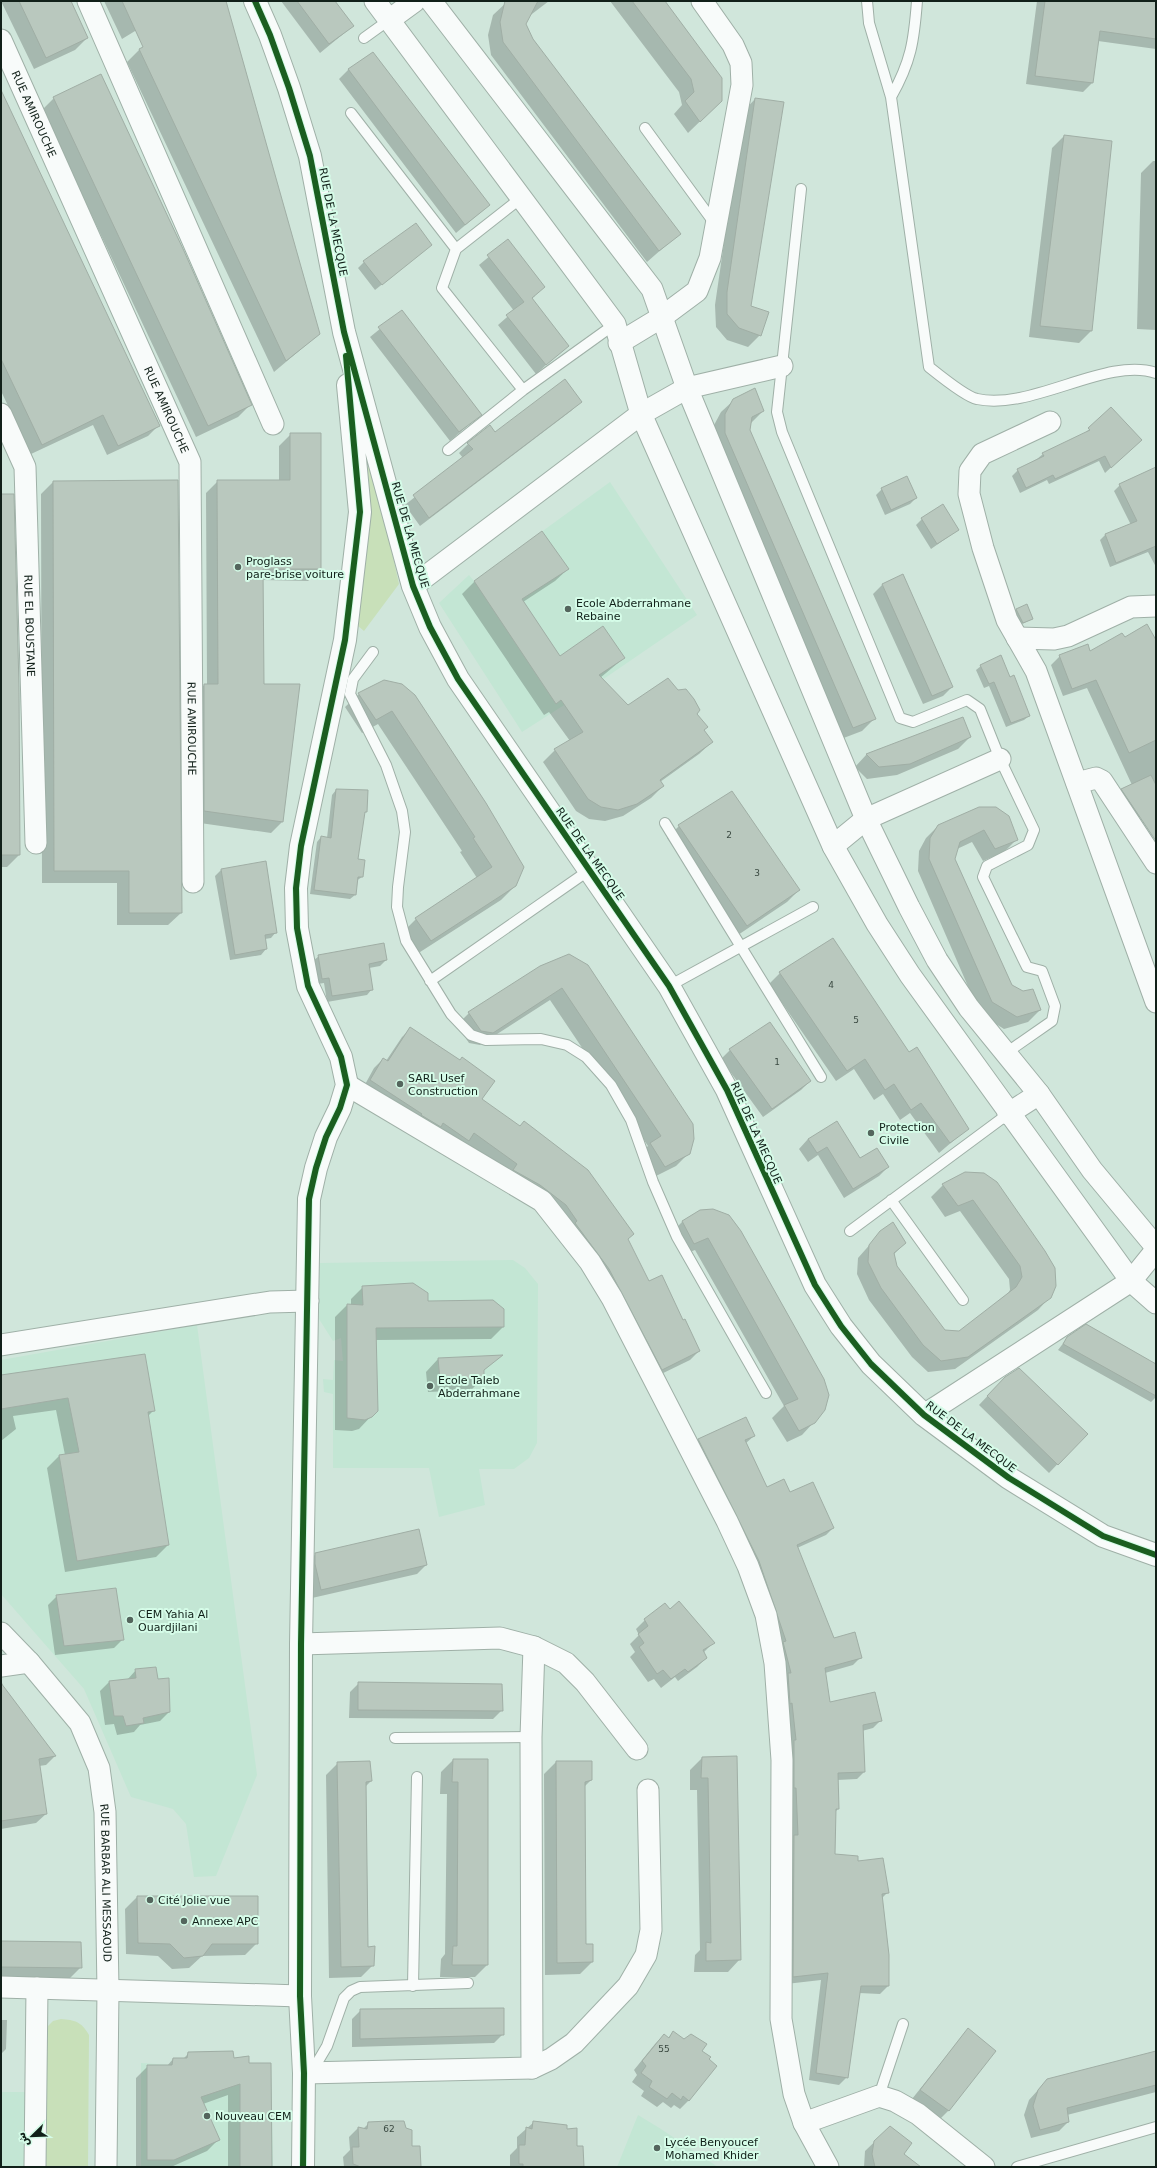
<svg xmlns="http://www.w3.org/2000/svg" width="1157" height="2168" font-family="'DejaVu Sans','Noto Sans Arabic',sans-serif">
	<rect width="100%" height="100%" fill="#d0e6db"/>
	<path fill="#c3e6d4" d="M610,482L697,615L586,691L522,732L439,603L469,575L474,581Z
		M513,1260L525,1268L538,1284L537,1443L529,1458L514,1469H479L485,1505L439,1517L429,1468H333V1394L324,1392L323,1379L333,1380L334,1360L343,1361L341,1338L333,1341L319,1319L320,1263Z
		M197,1325L257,1775L216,1876L194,1877L186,1824L173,1809L131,1797L84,1689L1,1594V1360Z
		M233,2051L234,2058L249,2056V2063H271L273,2167H141V2063L172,2065L173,2058H187L188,2052Z
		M1,2092H26L24,2167H1Z
		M638,2115L661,2129L718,2167H617Z"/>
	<path fill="#c8e0b9" d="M365,465L374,471L399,584L364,631L351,620Z
		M61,2019C75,2020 82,2022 89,2035L88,2167H43L46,2028L53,2021Z"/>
	<path fill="#0003" d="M1,1H70L87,38L75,50L34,69Z
		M104,1H184L122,39Z
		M281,1H334L353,26L320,53Z
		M508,1H549L528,17L525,24L532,40L679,234L647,262L491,55L488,35L493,15Z
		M610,1H663L721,101L688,133L674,114L682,105L679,92Z
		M1037,1H1156V49L1098,41L1092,83L1083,92L1026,84Z
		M228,11L319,334L274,372L127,62L139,50Z
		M373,54L489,205L456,233L339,79L348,70Z
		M1,93L158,426L148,436L107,455L93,425L31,454L1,391Z
		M54,98L250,405L238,417L196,437L42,110Z
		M755,99L750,306L760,335L748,347L727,340L716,327L715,305L743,112Z
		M1064,136L1111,142L1091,331L1079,343L1029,337L1052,148Z
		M1153,161H1156V330L1137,329L1141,173Z
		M508,241L535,296L531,299L567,346L536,374L498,325L514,311L479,265Z
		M425,250L375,290L358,268L364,262Z
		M402,311L481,414L450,441L370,337Z
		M734,400L763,411L751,423L749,430L875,718L862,731L841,739L713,427L721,412Z
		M580,402L571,411L420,526L405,505L463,458L459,453L468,444Z
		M1111,409L1134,446L1105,473L1099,461L1049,484L1047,480L1020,493L1012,476L1018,470L1037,459L1043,454L1084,434Z
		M291,434H320V569L308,581L262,580L263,685L282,822L271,833L193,822L192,697L204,685H207L206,493L218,481H279V446Z
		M1156,468V567L1148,552L1110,567L1100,540L1105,535L1131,525L1114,491L1120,485Z
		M53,482L181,913L168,925H117V883H42L41,494Z
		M882,489L916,498L910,504L885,515L876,495Z
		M1,495L19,855L7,867H1Z
		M922,519L958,530L931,549L916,525Z
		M542,533L568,569L555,581L523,602L560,658H624L600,678L627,706L696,714L703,731L712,742L699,754L660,782L663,786L651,798L623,816L605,821L589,819L576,811L543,762L555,750L570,741L549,712L544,715L462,594L474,582Z
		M882,585L952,687L943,696L923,704L873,594Z
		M1016,609L1032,619L1020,625L1014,612Z
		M1124,638L1156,642V808L1129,821L1114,798L1122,789L1132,785L1087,688L1063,696L1051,665L1060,656L1090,652Z
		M981,666L1010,678L1029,716L1024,720L1006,727L989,686L984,688L976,670Z
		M401,685L515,886L501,900L417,954L402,933L416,919L477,878L460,852L462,851L378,724L362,733L345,707L359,694Z
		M962,718L970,737L958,749L897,775L867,779L855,767L866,755Z
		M336,790L366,812L364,813L357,860L362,877L356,881L355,895L350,899L310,894L317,842L321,837L327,838L332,795Z
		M979,808L1016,840L1004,852L983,861L972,842L957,849L954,859L1012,986L1040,1010L1028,1022L1004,1029L980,1014L918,871L919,851L926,838L938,826Z
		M679,826L799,890L787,902L735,937L667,838Z
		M221,870L276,932L271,938L265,939L266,949L261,955L230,960L215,876Z
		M833,939L909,1054L967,1129L939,1153L910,1113L900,1120L883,1094L874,1100L854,1069L836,1081L769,984L780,973Z
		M569,955L689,1153L676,1166L652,1178L638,1155L648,1146L550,1000L480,1045L469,1043L457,1025L469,1013L541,967Z
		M319,956L386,960L380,966L369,968L372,989L367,995L327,1002L324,983L317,984L313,961Z
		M769,1023L810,1081L801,1090L763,1117L721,1059L730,1050Z
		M411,1028L481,1099L627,1240L649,1283L682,1321L699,1351L690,1360L653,1378L613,1301L509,1173L466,1143L459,1149L362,1090L374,1068L383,1059L386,1061L402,1037Z
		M808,1139L860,1160L888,1167L879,1176L844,1198L818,1155L808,1162L799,1149Z
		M965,1173L1050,1297L1038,1310L955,1369L928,1372L912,1357L869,1300L857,1274L858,1258L881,1232L905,1243L893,1255L896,1267L945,1331L959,1332L1007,1295L1010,1290L1009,1279L960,1211L945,1217L931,1197L943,1185Z
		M700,1211L814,1422L802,1435L787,1442L772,1418L784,1406L695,1250L682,1255L670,1234L682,1222Z
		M363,1287L427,1302L503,1327L491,1339L375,1340L377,1410L359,1429L352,1431L335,1430V1317L347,1305H351V1299Z
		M1068,1337L1156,1365V1397L1151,1402L1058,1350Z
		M500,1356L483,1371V1378L471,1390L428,1392L426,1372L438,1359Z
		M1,1376L154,1410L148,1416L168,1545L156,1557L65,1572L47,1468L59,1456L65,1455L56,1410L13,1416L16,1429L1,1441Z
		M996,1387L1086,1434L1049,1473L979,1405Z
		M754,1436L746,1443L767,1488L790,1494L833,1528L826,1535L797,1548L833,1640L861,1657L853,1665L825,1673L829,1703L880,1721L873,1728L862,1731L864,1772L857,1779L837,1780L838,1809L835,1812L834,1855L857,1862L887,1893L881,1899L888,1955V1986L880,1994L859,1993L847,2077L839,2085L809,2080L821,1980L786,1984L783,1679L691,1447L699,1440Z
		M316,1554L426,1565L417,1574L312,1598L306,1563Z
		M57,1596L123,1639L114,1648L55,1655L48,1605Z
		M670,1610L714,1642L703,1653L706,1658L697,1667L678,1681L675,1677L661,1688L654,1679L648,1682L630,1657L635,1652L630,1644L639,1635L636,1629L645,1620Z
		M136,1670L157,1680L169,1712L160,1721L140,1725L134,1732L117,1735L114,1724L105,1725L100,1691L109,1682L127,1680Z
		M1,1679L4,1689L55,1756L46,1765L39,1766L46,1814L36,1823L1,1829Z
		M359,1683L502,1710L493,1719L349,1718L350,1692Z
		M736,1757L740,1959L728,1972H694L695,1955L700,1950L697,1790H690V1770L702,1758Z
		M453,1760H487V1965L475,1977H440L441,1959L445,1954L447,1794H440L441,1772Z
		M556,1762L591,1780L584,1787L585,1945L592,1962L580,1974L545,1975L544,1774Z
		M338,1763L371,1781L366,1786L367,1948L373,1965L361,1977L329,1978L326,1775Z
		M137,1897L257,1943L245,1955L202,1956L189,1968L172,1969L158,1956L126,1954L125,1909Z
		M1,1942L81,1967L68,1980L1,1979Z
		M361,2010L503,2034L494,2043L352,2047V2019Z
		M1,2020H7L6,2049L1,2054Z
		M968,2029L949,2110L940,2119L912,2099Z
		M673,2032L701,2051L689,2100L680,2109L674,2105L671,2108L663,2102L657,2107L641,2096L644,2091L632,2082L637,2075L634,2070L655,2044L664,2035L668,2038Z
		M189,2053L233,2059L248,2064L271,2167H228V2095L203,2104L219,2139L207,2151L171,2167H136V2078L148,2066H167L173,2059H183Z
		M1156,2053V2092L1067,2115L1068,2122L1059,2131L1031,2138L1024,2115L1029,2100L1047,2080Z
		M534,2122L566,2130L576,2147L581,2167H510V2155L517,2148V2137Z
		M369,2123L405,2129L420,2167H344L343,2157L350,2150L349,2137L358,2128L363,2129Z
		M890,2127L902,2154L919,2167H864L865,2151Z"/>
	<path fill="#b9c8be" stroke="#a0aea5" d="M19,1H71L88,38L46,58Z
		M122,1H226L320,334L286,361L139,49L143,47Z
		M297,1H335L354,26L329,44Z
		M505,1H538L526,24L533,39L681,234L659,251L503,42L500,22Z
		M632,1H665L722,78V101L700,122L685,101L694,92L691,79Z
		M1045,1H1156V39L1100,31L1093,83L1035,76Z
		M373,52L490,205L465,225L348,69Z
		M101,74L184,251L252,405L208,426L53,97Z
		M1,90L160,426L118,446L103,415L42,445L1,359Z
		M755,98L784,102L751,306L769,312L761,336L739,328L727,314V292Z
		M1064,135L1112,141L1092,331L1040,326Z
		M416,223L432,245L382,285L363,261Z
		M508,239L545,287L532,298L569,346L546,365L506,315L524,302L487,255Z
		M402,310L482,415L459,432L378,327Z
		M565,379L582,402L429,518L413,495L473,449L467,443L490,425L495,432Z
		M755,388L764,411L752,417L750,430L876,719L853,728L725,433V414L733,399Z
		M1111,407L1142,440L1111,468L1105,456L1055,479L1053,475L1026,488L1017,469L1044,456L1042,453L1090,430L1088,428Z
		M290,433H321V569H263L264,684H300L283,822L204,811V684H218L217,480H290Z
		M1156,467V546L1116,563L1105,534L1137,521L1119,484Z
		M907,476L917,498L891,510L881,488Z
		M178,480L182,913H129V871H54L53,481Z
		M1,494H14L19,687L20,855H1Z
		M943,504L959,530L937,544L921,518Z
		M542,531L569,569L522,599L560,656L603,626L625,658L599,675L628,705L668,678L678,690L686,689L694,699L700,710L697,714L708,727L704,730L713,742L660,780L664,786L637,804L618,810L601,807L588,799L554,749L583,732L561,700L556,704L474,581Z
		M903,574L953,687L932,696L882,584Z
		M1027,604L1033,619L1023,623L1016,609Z
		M1147,624L1156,640V740L1129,753L1096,680L1072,689L1059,655L1088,644L1090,651L1122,633L1125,637Z
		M1001,655L1010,677L1014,675L1030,716L1011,723L994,682L989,684L980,665Z
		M384,680L402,684L415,695L486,803L524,867L516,886L431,941L415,918L492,867L473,838L475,837L392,711L376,720L358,693Z
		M963,717L971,737L910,764L879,767L866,754Z
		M1151,775L1156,785V841L1121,789Z
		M336,789L368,790L367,812H365L358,859L365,860L363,877H358L356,895L314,890L321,836L331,838Z
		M732,791L800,890L747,926L678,825Z
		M979,807H996L1009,816L1018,840L995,849L984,830L960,842L955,859L1012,985L1023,991L1033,989L1041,1010L1017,1017L992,1002L929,859L930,838L938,825Z
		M266,861L277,933L265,935L267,949L235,955L221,869Z
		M833,938L909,1052L917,1047L969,1129L950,1143L921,1103L911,1110L894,1084L885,1090L865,1059L847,1071L779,972Z
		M384,943L387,960L369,964L373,990L332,996L329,978L322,979L318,955Z
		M569,954L588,965L693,1124L694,1139L690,1154L665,1167L650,1143L661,1136L562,988L493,1033L481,1031L468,1012L540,966Z
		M770,1022L811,1081L772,1109L729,1049Z
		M410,1027L460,1060L462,1057L495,1081L482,1099L520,1126L524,1121L588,1170L634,1234L628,1239L649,1281L662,1275L683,1320L685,1319L700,1351L662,1370L609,1269L575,1223L577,1221L566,1205L540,1185L513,1170L517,1164L474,1133L469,1141L443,1123L441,1127L421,1115L422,1114L370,1080L383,1058L388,1061Z
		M837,1121L860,1158L877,1148L889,1167L853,1189L827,1147L817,1153L808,1139Z
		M965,1172L984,1173L997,1182L1045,1251L1055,1268L1056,1286L1051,1298L968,1357L941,1361L923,1345L881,1288L868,1262L869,1245L880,1231L893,1222L906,1243L894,1253L897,1266L945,1330L959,1331L1016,1287L1022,1277L1020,1266L973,1200L958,1206L942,1184Z
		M713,1209L729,1215L741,1231L824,1379L829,1395L825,1410L815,1423L799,1431L784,1405L798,1399L708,1238L694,1244L682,1221L700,1210Z
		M413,1283L428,1293V1301L493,1300L504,1309V1327L376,1328L378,1411L372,1417L365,1420L347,1418V1304L363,1305L362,1286Z
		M1086,1324L1156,1364V1396L1063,1344L1067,1337Z
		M145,1354L155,1411L148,1412L169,1545L77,1561L59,1455L79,1452L68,1398L1,1409V1375Z
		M503,1355L484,1370V1378L440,1380L438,1358Z
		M1019,1368L1088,1434L1058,1465L987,1396L1005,1377Z
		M746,1417L755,1436L745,1440L767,1487L784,1479L790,1492L813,1482L834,1528L797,1545L834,1638L855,1632L862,1658L825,1668L830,1702L875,1692L882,1721L863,1725L865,1772L838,1773L839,1809H836L835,1854L858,1856V1861L883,1858L889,1893L882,1894L889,1955V1986H861L848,2078L816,2073L828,1973L793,1977L794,1835H798L796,1788H794V1740H796L792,1703L790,1704L788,1673H791L783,1642L786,1641L759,1561L698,1439Z
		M419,1529L427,1565L321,1590L315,1564V1553Z
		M116,1588L124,1640L64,1646L56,1595Z
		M679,1601L715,1643L703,1650L707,1658L688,1672L685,1669L671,1679L663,1670L657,1674L639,1647L644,1643L638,1634L648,1626L644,1619L665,1603L670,1609Z
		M156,1667L158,1679L169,1678L170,1712L143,1718L144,1723L126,1726L123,1716H114L109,1681L136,1678L135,1669Z
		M358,1682L502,1684L503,1711L358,1710Z
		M1,1683L56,1756L39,1759L47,1814L1,1821Z
		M737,1756L741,1960L706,1961V1942L711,1943L708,1778H701L702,1757Z
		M453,1759H488V1965H452L453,1946H457L458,1782H452Z
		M370,1761L372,1781L366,1782L368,1947L375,1946L374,1966L341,1967L337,1762Z
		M556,1761H592V1780L585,1782L586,1944H593V1962L557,1963Z
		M137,1896H258V1944H212L203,1956L184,1958L170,1944L138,1943Z
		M1,1941L81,1942L82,1968L1,1967Z
		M504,2008V2035L360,2039V2009Z
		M968,2028L996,2051L949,2111L920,2090Z
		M673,2031L684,2039L691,2034L707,2044L702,2051L711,2057L709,2059L717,2066L689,2101L683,2096L681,2100L672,2093L667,2099L649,2087L652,2081L641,2073L646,2066L642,2061L664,2034L669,2038Z
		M233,2051L234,2058L249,2056V2063H271L272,2167H240V2084L201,2097L220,2140L174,2160H147V2065H172L173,2058H187L188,2052Z
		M1156,2051V2085L1067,2108L1069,2122L1040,2130L1033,2106L1038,2090L1047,2079Z
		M389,2121H404L406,2128L412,2130V2146H420L421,2167H361L353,2164L352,2147H359L358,2127L367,2129L368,2122Z
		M533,2121L567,2125V2129L577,2128V2146H583L584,2167H523V2164H519V2145H525L526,2127L532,2129Z
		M890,2126L912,2143L904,2154L921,2167H875L872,2154L874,2141Z"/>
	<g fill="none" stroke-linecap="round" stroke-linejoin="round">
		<defs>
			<path id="service" d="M867,1L869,23L891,97L929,367C939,375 966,397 977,399C1032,411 1107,356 1156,373
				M364,38L389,20
				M891,97C911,62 914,41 917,1
				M351,113L456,249
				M645,128L715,224
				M801,189L777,412L782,432L900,718L913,722L967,700L980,709L1000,759L1034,830L1028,845L987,866L983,877L1027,967L1042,971L1055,1006L1052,1021L1006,1053
				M521,198L456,249L442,288L523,390
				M448,450L523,390L615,324
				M373,652L353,679L350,694L386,765L402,811L405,832L398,887L397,907L406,941L451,1014L471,1035L486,1040L541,1039L567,1045L586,1057L611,1085L631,1120L653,1182L677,1237L766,1393
				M665,823L821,1077
				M430,981L588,871
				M669,986L813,907
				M891,1200L963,1300
				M850,1231L1008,1114
				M395,1738L531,1737
				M413,1986L417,1777
				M311,2073L327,2046L344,1998L351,1991L360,1987L468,1983
				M879,2096L903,2024
				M1017,2167L1156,2127"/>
			<g id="minor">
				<path d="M88,1L273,424"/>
				<path d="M375,1L615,324L641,414L833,846L877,924L910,975L1131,1281L1156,1303"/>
				<path d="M431,1L652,289L687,388L866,819L909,907L937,960L969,1008L1039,1094L1092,1170L1156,1247"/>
				<path d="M389,20L415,1"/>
				<path id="s1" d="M1,40L190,462L193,882"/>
				<path d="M619,343L662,317L697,291L710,258L742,85L741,63L733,45L702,1"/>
				<path id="s2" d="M1,414L25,467L36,843"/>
				<path d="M1050,422L982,454L970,471L969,494L983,548L1007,620L1036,671L1156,1002"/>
				<path d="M413,586L641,414L687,388L782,366"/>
				<path d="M1017,638L1054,639L1068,636L1131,607L1156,606"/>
				<path d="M1077,783L1096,778L1102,781L1156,863"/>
				<path d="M833,846L866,819L1000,759"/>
				<path d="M347,1085L542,1201L590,1262L612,1298L727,1521L748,1566L766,1615L775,1663L782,1760L781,2019L794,2094L804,2123L828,2167"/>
				<path d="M1008,1114L1039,1094"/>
				<path d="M1,1345L270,1302L308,1301"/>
				<path d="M924,1415L1131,1281L1156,1250"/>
				<path id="s3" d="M1,1633L29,1662L80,1723L99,1768L105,1812L108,1990L106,2167"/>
				<path d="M301,1644L500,1638L534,1647L566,1663L585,1682L637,1749"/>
				<path d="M1,1666L29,1662"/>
				<path d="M1,1987L300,1996"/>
				<path d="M532,2068L531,1737L534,1647"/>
				<path d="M304,2073L532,2068L551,2059L574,2043L628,1986L646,1955L651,1930L648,1790"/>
				<path d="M804,2123L879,2096L895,2101L918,2114L984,2167"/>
				<path d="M35,2167L37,1988"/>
			</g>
			<path id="tertiary" d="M255,1L270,35L289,88L310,156L344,332L413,586L430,627L458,679L669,986L727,1090L815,1285L841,1326L871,1364L924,1415L1009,1478L1103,1536L1156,1555
				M303,2167L304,2073L300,1996L301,1644L309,1199L316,1168L326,1137L340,1108L347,1085L341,1057L308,986L297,928L296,888L301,846L345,640L360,512L348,385"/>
		</defs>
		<use href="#service" stroke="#9fb0a7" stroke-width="12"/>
		<use href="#minor" stroke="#9fb0a7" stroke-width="23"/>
		<use href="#tertiary" stroke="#9fb0a7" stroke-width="24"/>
		<use href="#service" stroke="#f8fbfa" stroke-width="10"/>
		<use href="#minor" stroke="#f8fbfa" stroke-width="21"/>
		<use href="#tertiary" stroke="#f8fbfa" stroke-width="22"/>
		<defs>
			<path id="cycleway" d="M255,1L270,35L289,88L310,156L344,332L413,586L430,627L458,679L669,986L727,1090L815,1285L841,1326L871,1364L924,1415L1009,1478L1103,1536L1156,1555
				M303,2167L304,2073L300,1996L301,1644L309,1199L316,1168L326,1137L340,1108L347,1085L341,1057L308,986L297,928L296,888L301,846L345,640L360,512L346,356"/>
		</defs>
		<use href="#cycleway" stroke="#d5fce8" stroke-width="8"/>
		<use href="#cycleway" stroke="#1b5e20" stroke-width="6"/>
	</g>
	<g fill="#54655d" stroke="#d5fce8" stroke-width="1.5">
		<circle cx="238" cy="567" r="4"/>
		<circle cx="568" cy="609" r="4"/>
		<circle cx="400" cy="1084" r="4"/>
		<circle cx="871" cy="1133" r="4"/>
		<circle cx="430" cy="1386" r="4"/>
		<circle cx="130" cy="1620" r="4"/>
		<circle cx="150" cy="1900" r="4"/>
		<circle cx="184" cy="1921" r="4"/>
		<circle cx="207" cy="2116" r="4"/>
		<circle cx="657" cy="2148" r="4"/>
	</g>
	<g text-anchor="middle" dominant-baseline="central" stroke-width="4" stroke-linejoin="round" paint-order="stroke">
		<g font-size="9" fill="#3b4a42">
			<text x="729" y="835">2</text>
			<text x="757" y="873">3</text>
			<text x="831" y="985">4</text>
			<text x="856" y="1020">5</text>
			<text x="777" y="1062">1</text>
			<text x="664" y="2049">55</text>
			<text x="389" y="2129">62</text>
		</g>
		<g font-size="11" fill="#112019" stroke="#d5fce8">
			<text stroke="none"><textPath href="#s1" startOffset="81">RUE AMIROUCHE</textPath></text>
			<text transform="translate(333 222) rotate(79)">RUE DE LA MECQUE</text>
			<text stroke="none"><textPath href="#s1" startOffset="405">RUE AMIROUCHE</textPath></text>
			<text transform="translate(410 535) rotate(74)">RUE DE LA MECQUE</text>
			<text stroke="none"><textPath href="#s2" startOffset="217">RUE EL BOUSTANE</textPath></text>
			<text stroke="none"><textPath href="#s1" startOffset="729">RUE AMIROUCHE</textPath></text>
			<text transform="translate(590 854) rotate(55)">RUE DE LA MECQUE</text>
			<text transform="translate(756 1133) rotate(66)">RUE DE LA MECQUE</text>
			<text transform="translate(971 1437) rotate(37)">RUE DE LA MECQUE</text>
			<text stroke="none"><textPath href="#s3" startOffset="284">RUE BARBAR ALI MESSAOUD</textPath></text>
		</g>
		<g font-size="11" fill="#112019" stroke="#d5fce8" text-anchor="start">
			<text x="246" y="561">Proglass<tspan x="246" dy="13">pare-brise voiture</tspan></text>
			<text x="576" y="603">Ecole Abderrahmane<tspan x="576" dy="13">Rebaine</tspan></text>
			<text x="408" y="1078">SARL Usef<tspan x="408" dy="13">Construction</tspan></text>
			<text x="879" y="1127">Protection<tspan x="879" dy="13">Civile</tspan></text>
			<text x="438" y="1380">Ecole Taleb<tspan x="438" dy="13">Abderrahmane</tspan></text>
			<text x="138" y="1614">CEM Yahia Al<tspan x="138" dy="13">Ouardjilani</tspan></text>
			<text x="158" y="1900">Cité Jolie vue</text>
			<text x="192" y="1921">Annexe APC</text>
			<text x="215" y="2116">Nouveau CEM</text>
			<text x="665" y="2142">Lycée Benyoucef<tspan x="665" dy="13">Mohamed Khider</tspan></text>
		</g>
	</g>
	<rect width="1157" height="2168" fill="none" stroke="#112019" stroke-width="4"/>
	<g transform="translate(32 2136) rotate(247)" stroke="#d5fce8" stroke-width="3" paint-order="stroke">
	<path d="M0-3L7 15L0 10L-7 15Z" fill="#112019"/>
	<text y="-6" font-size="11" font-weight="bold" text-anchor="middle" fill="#112019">ش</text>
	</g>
</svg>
